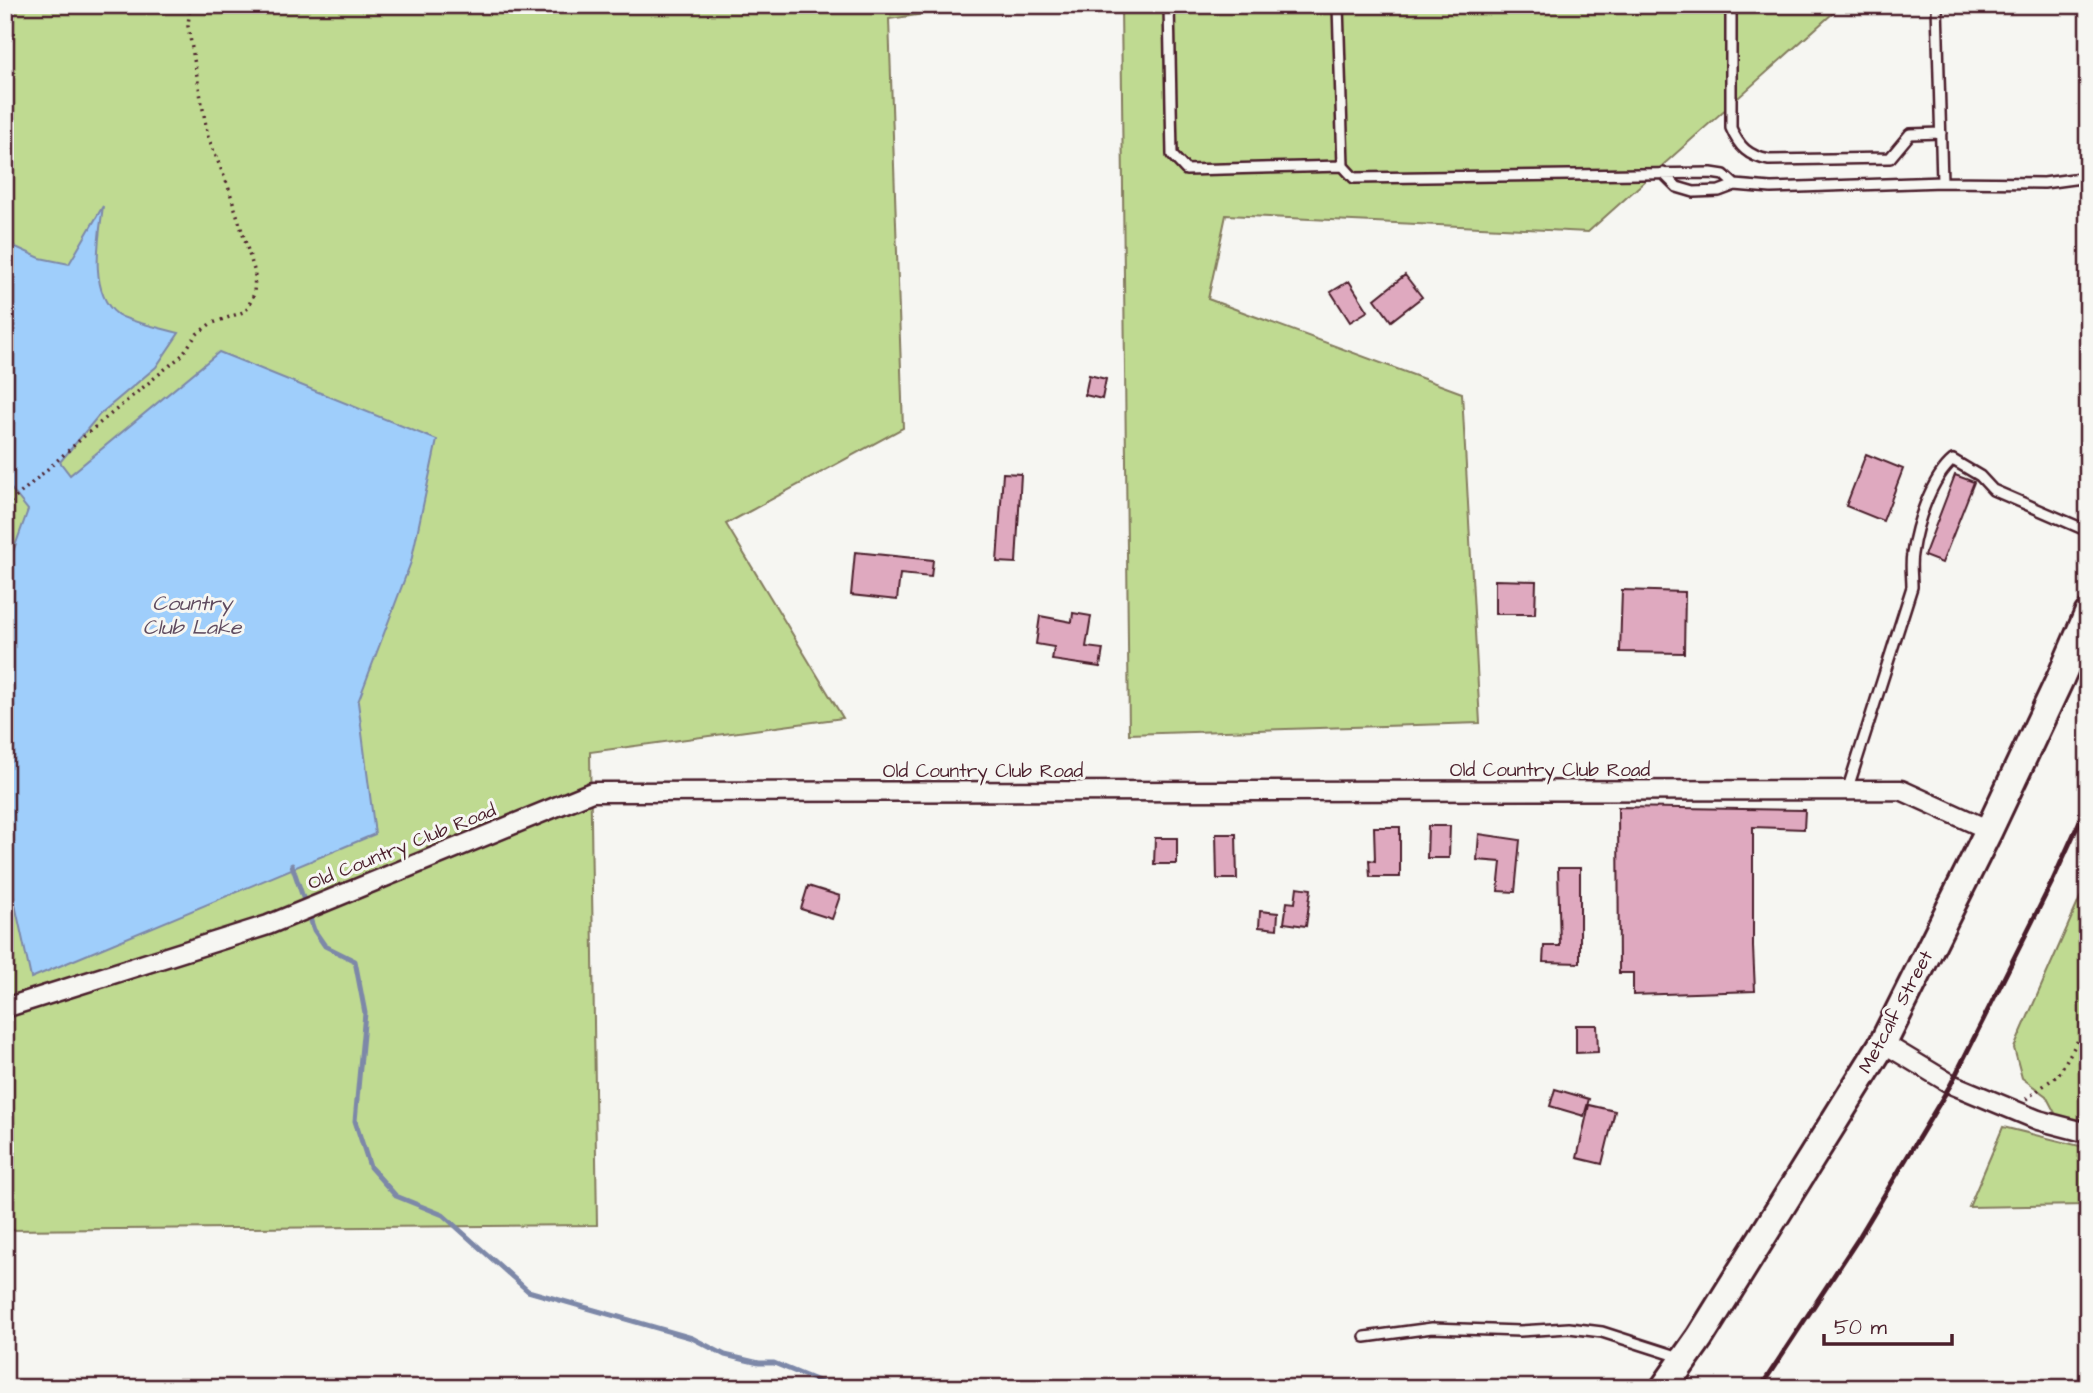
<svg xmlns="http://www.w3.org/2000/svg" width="2093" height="1393" font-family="'Architects Daughter',sans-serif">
	<rect width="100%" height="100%" fill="#f6f6f2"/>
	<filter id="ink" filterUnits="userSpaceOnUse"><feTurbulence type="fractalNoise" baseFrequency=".0143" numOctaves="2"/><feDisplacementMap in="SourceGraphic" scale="14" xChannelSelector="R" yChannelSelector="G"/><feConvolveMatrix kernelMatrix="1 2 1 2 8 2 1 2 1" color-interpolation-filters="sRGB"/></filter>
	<g filter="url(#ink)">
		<path fill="#bfda91" stroke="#847c5e" stroke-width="2" d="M5,5H987L889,19L903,428L726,524L843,718L590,752L597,1225L5,1230Z
			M1121,5H1842L1588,232L1226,215L1208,299L1462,393L1480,723L1129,734Z
			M2088,880V1123L2056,1115L2046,1096L2022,1078L2014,1048Z
			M2003,1127L2088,1148V1205L1969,1207Z"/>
		<path fill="#9fcefb" stroke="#7d88a8" stroke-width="2" d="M103,206C99,236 88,292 117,314C125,321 166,329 179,333L156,367L99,415L60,462L70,475L219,352L437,440L411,562L358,702L375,834L31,978L5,858V574L28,510L5,481V242L40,258L69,264Z"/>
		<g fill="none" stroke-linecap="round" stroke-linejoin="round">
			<path stroke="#7d88a8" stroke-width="5" d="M292,865L314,930L325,946L355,961L365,1013L355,1121L370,1167L396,1196L443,1215L528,1291L692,1338L725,1355L759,1363H774L835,1388"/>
		</g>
		<path fill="#dfa9bf" stroke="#4a1f2b" stroke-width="2" d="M1405,275L1422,297L1391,321L1375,299Z
			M1349,281L1368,311L1350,322L1331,292Z
			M1089,375L1106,379L1102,399L1085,395Z
			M1866,454L1903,469L1883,521L1846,506Z
			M1003,473L1021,474L1016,563L997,562Z
			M1955,475L1974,482L1942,563L1924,556Z
			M855,552L933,560L931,577L900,574L897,600L851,595Z
			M1495,580L1536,581L1535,614H1495Z
			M1622,590L1685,592L1684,653L1620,652Z
			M1073,613L1091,616L1086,647L1103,649L1100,667L1052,660L1054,647L1036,644L1040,616L1072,622Z
			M1618,807L1805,810L1804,829L1753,827V947L1755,991L1633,995V973H1619Z
			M1428,826H1450L1449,858H1427Z
			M1374,827H1400V877H1370L1369,860L1375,861Z
			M1216,834H1236L1237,879H1217Z
			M1479,834L1520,840L1515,892L1498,891L1501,862L1477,860Z
			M1155,838H1177V864H1154Z
			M1558,868H1580V963L1543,962L1544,946H1560Z
			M808,886L840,896L832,919L801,909Z
			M1297,887L1311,889L1306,926L1284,923L1287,902L1295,903Z
			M1260,911L1278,913L1277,929L1259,927Z
			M1576,1025H1597L1598,1052L1576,1053Z
			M1555,1089L1589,1099L1584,1116L1550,1106Z
			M1589,1105L1615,1111L1602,1164L1577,1158Z"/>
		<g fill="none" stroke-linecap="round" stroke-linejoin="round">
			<defs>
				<path id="lane" d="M1169,5L1172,155L1186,170L1343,166
					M1338,5L1343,166L1354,178L1711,173L1724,175L1735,185
					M1731,5V128C1739,147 1748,156 1769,160L1890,158L1910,134L1941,133
					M1937,5L1942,182L2044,183L2088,177
					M1663,173L1677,187L1694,192L1719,191L1735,185L1771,188L1942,182
					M1847,791L1912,587C1912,576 1910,564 1912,554C1916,525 1931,478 1953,460L1980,476L1993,490L2088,531
					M1365,1337L1432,1328L1520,1331L1569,1328L1602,1332L1683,1358"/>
				<path id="street" d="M8,1007L268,925L592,792L1901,790L1989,830
					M1883,1043L1951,1084L2038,1120L2088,1133"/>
				<path id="secondary" d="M1664,1388L1700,1337L1883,1043L1989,830L2060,679L2088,614"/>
			</defs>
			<use href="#lane" stroke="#4a1f2b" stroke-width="14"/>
			<use href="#street" stroke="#4a1f2b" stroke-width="23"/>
			<use href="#secondary" stroke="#4a1f2b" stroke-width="32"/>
			<path stroke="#4a1f2b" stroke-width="3.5" stroke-dasharray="2 5" stroke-linecap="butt" d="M5,507L89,432L181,356L197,334L210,324L246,311L254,294L255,273L228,186L208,137L188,26L190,5
				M2026,1099L2058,1075L2088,1023"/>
			<use href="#lane" stroke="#f6f6f2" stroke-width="9"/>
			<use href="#street" stroke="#f6f6f2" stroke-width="18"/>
			<use href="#secondary" stroke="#f6f6f2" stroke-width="26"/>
			<path stroke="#4a1f2b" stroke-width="5" d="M1760,1388L1858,1239L1951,1084L2053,880L2088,803"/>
		</g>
	</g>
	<g text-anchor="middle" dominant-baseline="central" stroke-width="6" stroke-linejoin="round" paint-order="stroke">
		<g font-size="19" fill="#4a1f2b" stroke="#f6f6f2">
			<text x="1550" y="770">Old Country Club Road</text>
			<text x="983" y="771">Old Country Club Road</text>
			<text transform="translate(402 847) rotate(-22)">Old Country Club Road</text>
			<text transform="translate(1896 1012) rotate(-62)">Metcalf Street</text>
		</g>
		<g font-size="21" font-style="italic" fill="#5f4b5f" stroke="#f6f6f2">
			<text x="192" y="603">Country<tspan x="192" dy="24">Club Lake</tspan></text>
		</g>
	</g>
	<rect width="2093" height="1393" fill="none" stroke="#f6f6f2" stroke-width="28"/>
	<rect x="14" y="14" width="2065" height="1365" fill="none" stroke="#4a1f2b" stroke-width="2.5" filter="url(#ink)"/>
	<path d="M1824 1334v10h128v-10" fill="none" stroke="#4a1f2b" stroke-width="3.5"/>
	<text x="1834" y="1334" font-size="21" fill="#4a1f2b" stroke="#f6f6f2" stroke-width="5" paint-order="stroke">50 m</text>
</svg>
